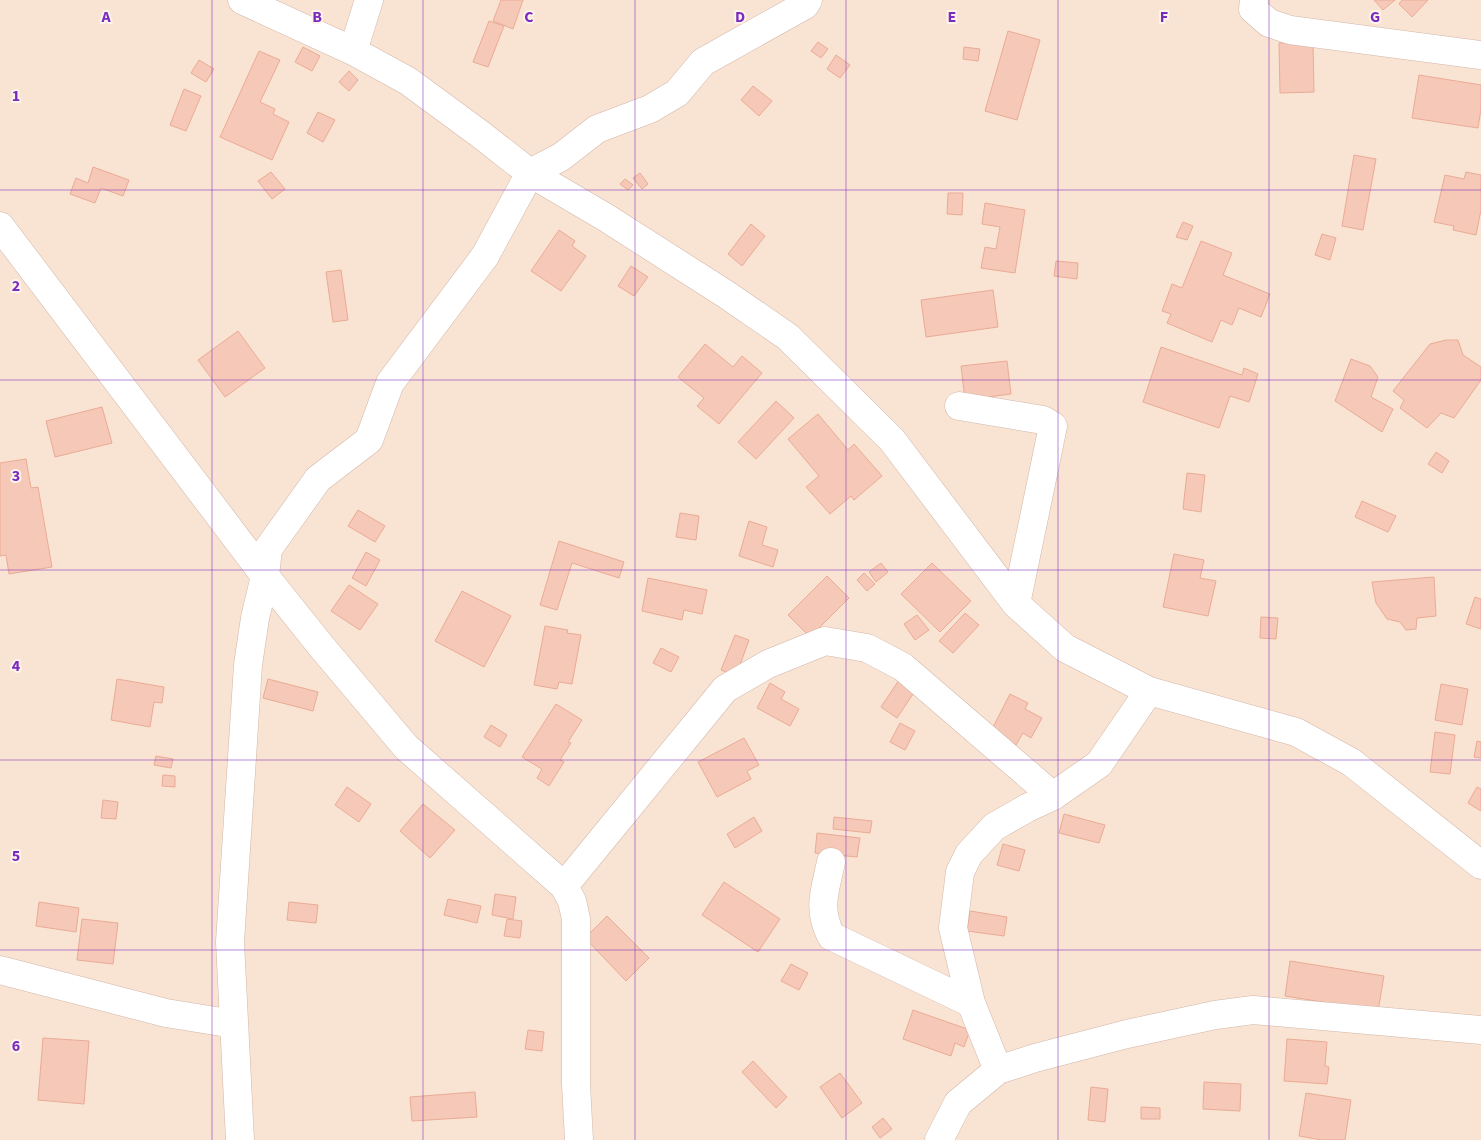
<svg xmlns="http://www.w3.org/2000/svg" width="1481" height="1140" font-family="'Source Sans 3',sans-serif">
	<rect width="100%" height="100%" fill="#feefe2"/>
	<path fill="#f9e3d2" d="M0,0H1481V1140H0Z"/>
	<path fill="#f6c8b7" stroke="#eaab96" d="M501,0H523L513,29L493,21Z
		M1374,0H1395L1383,10Z
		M1402,0H1428L1412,17L1399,4Z
		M489,21L504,26L488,67L473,62Z
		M1008,31L1040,40L1017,120L985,111Z
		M818,42L828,49L821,58L811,51Z
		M1313,42L1314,92L1280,93L1279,43Z
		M303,47L320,56L312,71L295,62Z
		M964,47L980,49L978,61L963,59Z
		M259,51L280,60L260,102L275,109L273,114L289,122L272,160L220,137Z
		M836,55L850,65L840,78L827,69Z
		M199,60L214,69L206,82L191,73Z
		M349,71L358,80L349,91L339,82Z
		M1419,75L1481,85V109L1478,128L1412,118Z
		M753,86L772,101L759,116L741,100Z
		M184,89L201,96L186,131L170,125Z
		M318,112L335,120L323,142L307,133Z
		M1354,155L1376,159L1363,230L1342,226Z
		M93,167L129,180L123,196L101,188L95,203L70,194L76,178L88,183Z
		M271,172L285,189L272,199L258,181Z
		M1466,172L1481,175V210L1476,235L1453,230L1454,226L1434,222L1445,175L1464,179Z
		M640,173L648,184L642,189L633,178Z
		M625,179L633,185L628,190L620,184Z
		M948,193H963L962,215L947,214Z
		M985,203L1025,210L1015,273L981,268L985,247L996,249L1000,227L982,224Z
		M1183,222L1193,226L1187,240L1176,237Z
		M751,224L765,236L742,266L728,254Z
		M559,230L575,241L572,246L586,256L561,291L531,271Z
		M1322,234L1336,238L1330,260L1315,255Z
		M1201,241L1232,253L1223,275L1270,294L1261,317L1239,308L1232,325L1221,320L1212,342L1167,323L1171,314L1162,311L1172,284L1182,288Z
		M1056,261L1078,263L1077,279L1054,276Z
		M631,266L648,277L634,296L618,286Z
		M341,270L348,320L333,322L326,272Z
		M993,290L998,327L926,337L921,300Z
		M238,331L265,368L225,397L198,360Z
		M1446,340H1458L1463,355L1481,367V380L1454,418L1441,413L1427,428L1400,408L1404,400L1393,391L1430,344Z
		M705,344L733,367L742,356L762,373L719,424L697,406L704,398L678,377Z
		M1161,347L1242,375L1244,368L1258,374L1249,402L1230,396L1219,428L1143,402Z
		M1351,359L1370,366L1378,377L1371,397L1393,409L1382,432L1335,401Z
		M1007,361L1011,394L965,400L961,366Z
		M776,401L794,418L756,459L738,442Z
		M102,407L112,443L55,457L46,421Z
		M818,414L848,450L854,444L882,476L854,500L851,496L830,514L806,487L819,476L788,439Z
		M1436,452L1449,461L1442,473L1428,464Z
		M26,459L31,488L38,487L52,567L9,574L6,555L0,556V463Z
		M1187,473L1205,475L1201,512L1183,509Z
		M1362,501L1396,516L1388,532L1355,517Z
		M358,510L385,526L375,542L348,526Z
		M680,513L699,516L696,540L676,537Z
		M749,521L767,527L762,545L778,550L773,567L739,556Z
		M559,541L624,562L619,578L572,563L557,610L540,605Z
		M366,552L380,560L366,586L352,578Z
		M1174,554L1204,560L1200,578L1216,581L1208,616L1163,607Z
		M881,563L888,572L876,582L869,572Z
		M932,563L971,601L940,632L901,594Z
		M864,573L875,584L867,591L857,580Z
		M827,576L849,598L810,637L788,615Z
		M1434,577L1436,616L1417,618L1416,629L1406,630L1400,622L1387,619L1376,603L1372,582Z
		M648,578L707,590L702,614L684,610L682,620L642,611Z
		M349,585L378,604L360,630L331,611Z
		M462,591L511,616L484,667L435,641Z
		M1475,597L1481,599V629L1466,624Z
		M965,613L979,625L953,653L939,641Z
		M917,615L929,630L915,640L904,624Z
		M1261,617L1278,618L1276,639L1260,638Z
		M545,626L568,630L567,633L581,635L572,684L559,682L557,689L534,685Z
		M735,635L749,640L736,676L721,670Z
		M661,648L679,657L671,672L653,663Z
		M117,679L164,687L162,703L154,702L150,727L111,720Z
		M268,679L318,692L313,711L263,698Z
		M899,680L915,691L897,718L881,707Z
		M770,683L785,692L781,699L799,709L790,726L757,708Z
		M1441,684L1468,689L1462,725L1435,720Z
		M1010,694L1028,703L1025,709L1042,718L1031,738L1023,733L1016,745L991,731Z
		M556,704L582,720L568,742L571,743L560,760L564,762L549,786L537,778L542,769L522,757Z
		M900,723L915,731L905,750L890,742Z
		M491,725L507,735L500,747L484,737Z
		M1435,732L1455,735L1450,774L1430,772Z
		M744,738L759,765L747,771L751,779L717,797L698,762Z
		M1477,741L1481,742V758L1474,757Z
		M156,756L173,759L171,768L154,765Z
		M163,775L175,776V787L162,786Z
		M347,787L371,804L359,822L335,805Z
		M1477,787L1481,789V811L1468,803Z
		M103,800L118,802L116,819L101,818Z
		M423,804L455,830L430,858L400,831Z
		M1064,814L1105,825L1099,843L1059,833Z
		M754,817L762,831L735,848L727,834Z
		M834,817L872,821L870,833L833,829Z
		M817,833L860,838L857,857L815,853Z
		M1003,844L1025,850L1019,871L997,865Z
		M724,882L780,919L758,952L702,915Z
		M495,894L516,897L513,919L492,915Z
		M448,899L481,906L477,923L444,915Z
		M39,902L79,908L76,932L36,926Z
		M289,902L318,905L316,923L287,920Z
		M970,911L1007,917L1004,936L967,931Z
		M607,916L649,958L626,981L585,938Z
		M82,919L118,923L113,964L77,960Z
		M507,919L522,921L520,938L504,936Z
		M1290,961L1384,976L1378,1011L1285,996Z
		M791,964L808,973L799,990L781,981Z
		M913,1010L970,1030L964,1047L955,1043L951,1056L903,1039Z
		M528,1030L544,1032L542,1051L525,1049Z
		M43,1038L89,1041L84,1104L38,1100Z
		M1287,1039L1327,1042L1325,1066L1329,1067L1327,1084L1284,1081Z
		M753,1061L787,1097L776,1108L742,1072Z
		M840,1073L862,1103L842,1118L820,1087Z
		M1204,1082L1241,1084L1240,1111L1203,1109Z
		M1091,1087L1108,1089L1105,1122L1088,1120Z
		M475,1092L477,1117L412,1121L410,1097Z
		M1306,1093L1351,1100L1345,1140H1322L1299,1136Z
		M1141,1107L1160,1108V1119H1141Z
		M883,1118L892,1129L880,1138L872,1127Z"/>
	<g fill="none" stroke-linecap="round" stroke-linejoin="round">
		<defs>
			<path id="minor" d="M242,0L353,51L408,81L480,134L530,173L605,217L727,295L788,337L892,440L1016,604L1065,648L1149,691L1296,732L1351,762L1481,865
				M1254,0L1253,9L1269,23L1290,30L1481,55
				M353,51L369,0
				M0,226L265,576L321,646L406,747L564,886L572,901L576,919V1084L579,1140
				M959,406L1043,420L1053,426L1016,604
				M831,862C825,892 817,907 831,936L971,1003
				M564,886L725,689L768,664L825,641L867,648L903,667L1053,796
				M0,970L166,1013L234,1024
				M998,1070L971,1003L953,928L960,872L969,854L994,827L1027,808L1053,796L1099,764L1149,691
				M240,1140L230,942L248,665L255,618L265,576L268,549L318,479L369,440L390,383L485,256L530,173L561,157L597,129L650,109L677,93L703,62L805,5L808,0
				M939,1140L958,1103L998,1070L1035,1058L1127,1034L1215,1015L1253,1010L1481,1030"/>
		</defs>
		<use href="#minor" stroke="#d2b7aa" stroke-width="29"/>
		<use href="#minor" stroke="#fff" stroke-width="28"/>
	</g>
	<path fill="none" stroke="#7b2cbf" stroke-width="1" stroke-opacity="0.55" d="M212,0V1140M423,0V1140M635,0V1140M846,0V1140M1058,0V1140M1269,0V1140M0,190H1481M0,380H1481M0,570H1481M0,760H1481M0,950H1481"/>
	<g font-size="16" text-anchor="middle" font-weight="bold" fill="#7b2cbf" stroke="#fff4ea" stroke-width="4" stroke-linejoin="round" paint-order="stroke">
		<text x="106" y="22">A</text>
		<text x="317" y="22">B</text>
		<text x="529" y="22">C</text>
		<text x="740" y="22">D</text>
		<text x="952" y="22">E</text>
		<text x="1164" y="22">F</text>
		<text x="1375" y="22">G</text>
		<text x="16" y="101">1</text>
		<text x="16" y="291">2</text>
		<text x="16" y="481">3</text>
		<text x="16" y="671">4</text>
		<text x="16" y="861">5</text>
		<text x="16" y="1051">6</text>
	</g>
</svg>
